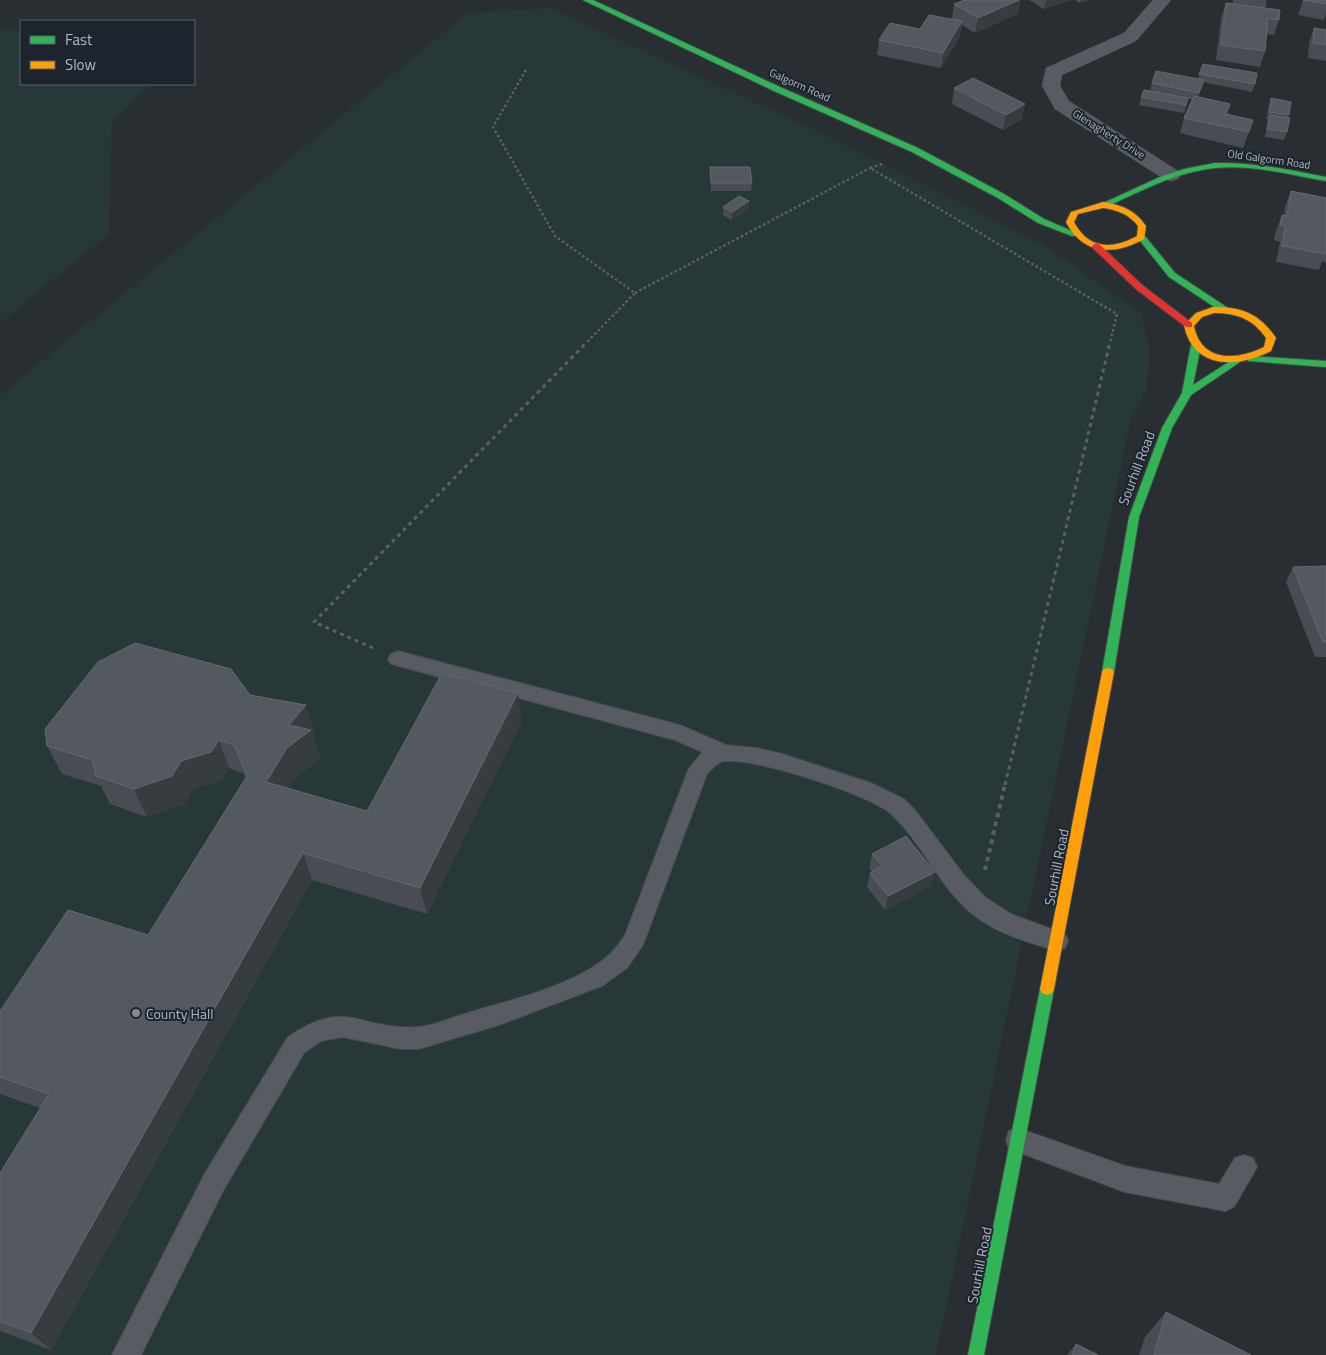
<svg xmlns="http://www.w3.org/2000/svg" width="1326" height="1355" font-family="'Titillium Web',sans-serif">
	<rect width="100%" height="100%" fill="#292e33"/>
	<path fill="#273839" d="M550,8L826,135L1043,245L1141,313L1150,352L1147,390L1131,417L936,1355H0V395L468,13Z
		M0,28L21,30V84H151L112,121L109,234L0,323Z"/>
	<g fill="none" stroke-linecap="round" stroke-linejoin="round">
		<defs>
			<path id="lane" d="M398,651L680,725L726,745L757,748L783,754L871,783L904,799L915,810L964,875L986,898L1013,915L1065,934L1068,941L1065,948L1057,951C1027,942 995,933 971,913C938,885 922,842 890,813C870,795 746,754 721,762C716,764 711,770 707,774L643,945L627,968L602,986L499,1025L419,1049H401L343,1037L321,1041L304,1053L223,1191L141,1355H112L205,1173L288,1037C348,996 359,1031 418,1027C433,1026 447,1019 461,1015C503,1002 556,990 593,967C606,959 617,948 625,935L688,770L702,752L675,740L391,664L388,659L391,654Z
				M1018,1128L1125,1166L1219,1184L1235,1158L1244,1155L1253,1158L1257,1167L1234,1207L1225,1211L1125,1192L1018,1152L1009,1149L1006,1140L1009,1131Z"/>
			<path id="street" d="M1153,0H1171L1136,41L1062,75L1060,86L1069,101L1178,171L1181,175L1178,179L1171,181L1164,179L1055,109L1042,86L1046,68L1124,33Z"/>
			<path id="fast" d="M583,0H593L780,87L918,148L1004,194L1044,219L1079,234L1078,236H1072L1038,223L998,198L912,152L774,91Z
				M1215,163C1253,162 1289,170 1326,177V181C1290,175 1252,164 1215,168C1176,172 1141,191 1106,207H1100L1099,205L1160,177L1184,169Z
				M1141,234L1144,235L1175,273L1228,308V312H1222L1169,277L1137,237Z
				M1196,342L1201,345L1193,385L1235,358H1241L1243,360L1191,395L1172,428L1139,517L1114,672L1112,675H1104L1102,672L1129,517L1162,428L1182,393L1191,345Z
				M1251,356L1326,361V367L1248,361V357Z
				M1047,983L1052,985L1054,989L984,1355H968L1040,989L1042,985Z"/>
			<path id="slow" d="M1103,202C1122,205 1135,210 1146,226L1144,239C1114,256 1083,255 1066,222L1071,212ZM1103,208C1117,210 1129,214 1138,226L1137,236C1112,250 1088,249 1074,222L1078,214Z
				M1213,307C1242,307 1259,313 1276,338L1271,351C1238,368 1193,370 1184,325L1196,313ZM1214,313C1237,313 1253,319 1266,338L1264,347C1236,361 1201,362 1194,326L1202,317Z
				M1108,668L1112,669L1114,672L1054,989L1052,993L1047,995L1042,993L1040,989L1102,672L1104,669Z"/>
			<path id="jam" d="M1096,243L1099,244L1142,285L1192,323V327H1186L1136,289L1093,248L1092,246Z"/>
		</defs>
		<use href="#lane" stroke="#464a4e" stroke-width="2"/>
		<use href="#street" stroke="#464a4e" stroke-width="1"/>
		<use href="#fast" stroke="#464a4e" stroke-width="2"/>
		<use href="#slow" stroke="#464a4e" stroke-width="2"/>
		<use href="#jam" stroke="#464a4e" stroke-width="2"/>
		<path stroke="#5b6066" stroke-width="2.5" stroke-dasharray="2.5 2.5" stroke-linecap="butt" d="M526,70L493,127L555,236L635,293L586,343
			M882,164L870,168L1117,314L1110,343
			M635,293L870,168"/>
		<path stroke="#5b6066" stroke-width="3" stroke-dasharray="4 4" stroke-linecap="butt" d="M373,648L314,622L587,342
			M1005,785L1110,342"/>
		<path stroke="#5b6066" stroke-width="4" stroke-dasharray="4.5 4.5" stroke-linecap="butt" d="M985,870L1005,784"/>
		<use href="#lane" fill="#585c62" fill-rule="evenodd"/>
		<use href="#street" fill="#585c62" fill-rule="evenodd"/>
		<use href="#fast" fill="#30b455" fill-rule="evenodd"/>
		<use href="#slow" fill="#ff9f0a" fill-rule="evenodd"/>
		<use href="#jam" fill="#e5322d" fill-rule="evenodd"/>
	</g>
	<path fill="#494d53" d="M1029,0H1071L1044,9Z
		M1075,0H1089L1080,3Z
		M1233,0H1267L1265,8L1279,20L1274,35L1266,34L1265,51L1260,67L1216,60L1221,18L1226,3L1233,4Z
		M1303,0H1326V13L1324,20L1298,15Z
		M954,4L1018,14L975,33L962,25L960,36L941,68L877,55L879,40L952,19Z
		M1314,28L1326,30V61L1308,58L1309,43Z
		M1203,64L1255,84L1252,92L1203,82L1198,97L1230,104L1227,114L1253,120L1243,148L1180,133L1184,118L1192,99H1188L1184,113L1139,105L1144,90L1150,91L1152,83L1198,79Z
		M954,88L1022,119L1003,130L952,104Z
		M1271,98L1289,115L1288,118L1287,132L1284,140L1265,137L1268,120L1266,119L1269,106Z
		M710,167L752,183L751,191H711Z
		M1291,191L1326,198V262L1322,261L1319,270L1276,262L1280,242L1274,240L1276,231L1282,215L1284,216L1285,207Z
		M723,207L749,209L732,220L723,215Z
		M1326,566V657H1315L1286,582L1293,567Z
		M250,695L315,734L313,736L320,759L297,776L289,788L367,811L522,721L427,914L312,880L51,1350L0,1331V1173L40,1108L0,1094V1011L148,935L246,777L244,774L229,768L222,780L193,789L184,804L147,817L110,804L101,786L62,774L47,746Z
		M872,854L935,872L931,886L885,910L867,887L870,873L872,872L869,868Z
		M1166,1312L1251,1355H1139L1145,1337Z
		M1076,1344L1098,1355H1067Z"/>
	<path fill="#373c41" d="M1019,0H1021L1018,14L975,33L978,18Z
		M1046,0H1071L1044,9Z
		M1081,0H1089L1080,3Z
		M962,21L960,36L941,68L943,53Z
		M1025,104L1022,119L1003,130L1006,115Z
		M749,201V209L732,220V212Z
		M518,693L522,721L427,914L420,888Z
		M306,705L315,734L313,736L320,759L297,776L276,810L266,782L289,725Z
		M219,740L229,768L222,780L193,789L184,804L147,817L134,789Z
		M303,853L312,880L51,1350L31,1333Z
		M935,872L931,886L885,910L888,896Z"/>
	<path fill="#54595f" stroke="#63686f" d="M965,0H1019L978,18L954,4Z
		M1303,0H1326V4Z
		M1226,3L1280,10L1279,20L1268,18L1265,51L1221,45Z
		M929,15L962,21L943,53L879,40L890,23L920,29Z
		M1314,28L1326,30V45L1313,43Z
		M1203,64L1257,73L1255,84L1199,74Z
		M1156,71L1204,80L1199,93L1152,83Z
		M973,78L1025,104L1006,115L954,88Z
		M1144,90L1188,98L1186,105L1141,97Z
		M1194,96L1230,104L1226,114L1253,120L1249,132L1184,118Z
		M1271,98L1291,102L1289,115L1269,112Z
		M1270,115L1290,118L1287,132L1267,129Z
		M710,167H750L752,183H711Z
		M1291,191L1326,198V248L1325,254L1282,246L1285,226L1280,225L1282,215L1287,216Z
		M739,196L749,201L732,212L723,207Z
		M1326,566V642H1323L1293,567Z
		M135,643L231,669L250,695L306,705L289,725L311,730L287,748L266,782L367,811L442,673L518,693L420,888L303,853L31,1333L0,1321V1173L49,1094L0,1077V1011L68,910L148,935L247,776L234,745L219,740L211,752L181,761L172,776L134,789L96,776L92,760L47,746L45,729L98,662Z
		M906,836L935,872L888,896L870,873L882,866L872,854Z
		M1166,1312L1251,1355H1154Z
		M1076,1344L1098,1355H1072Z"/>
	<circle fill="#828992" stroke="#1d242e" stroke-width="2" cx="136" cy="1013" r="5"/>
	<g text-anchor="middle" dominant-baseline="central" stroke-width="4" stroke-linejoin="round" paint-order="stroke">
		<g font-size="11" fill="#b2bac5" stroke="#1d242e">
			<text transform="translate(800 85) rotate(24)">Galgorm Road</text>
			<text transform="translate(1109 134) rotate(32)">Glenagherty Drive</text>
			<text transform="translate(1269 159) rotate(8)">Old Galgorm Road</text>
		</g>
		<g font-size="14" fill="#b2bac5" stroke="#1d242e">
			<text transform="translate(1136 468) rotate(-69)">Sourhill Road</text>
			<text transform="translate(1056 867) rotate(-79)">Sourhill Road</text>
			<text transform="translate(979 1265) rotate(-79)">Sourhill Road</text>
		</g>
		<g font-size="14" fill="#b2bac5" stroke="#1d242e" text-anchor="start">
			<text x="146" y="1013">County Hall</text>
		</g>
	</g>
	<rect x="20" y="20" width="175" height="65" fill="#1d242e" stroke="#59606a"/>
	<rect x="30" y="36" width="25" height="8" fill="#30b455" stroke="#59606a"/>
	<text x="65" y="45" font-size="15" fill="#b2bac5">Fast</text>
	<rect x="30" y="61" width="25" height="8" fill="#ff9f0a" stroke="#59606a"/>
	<text x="65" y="70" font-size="15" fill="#b2bac5">Slow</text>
</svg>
